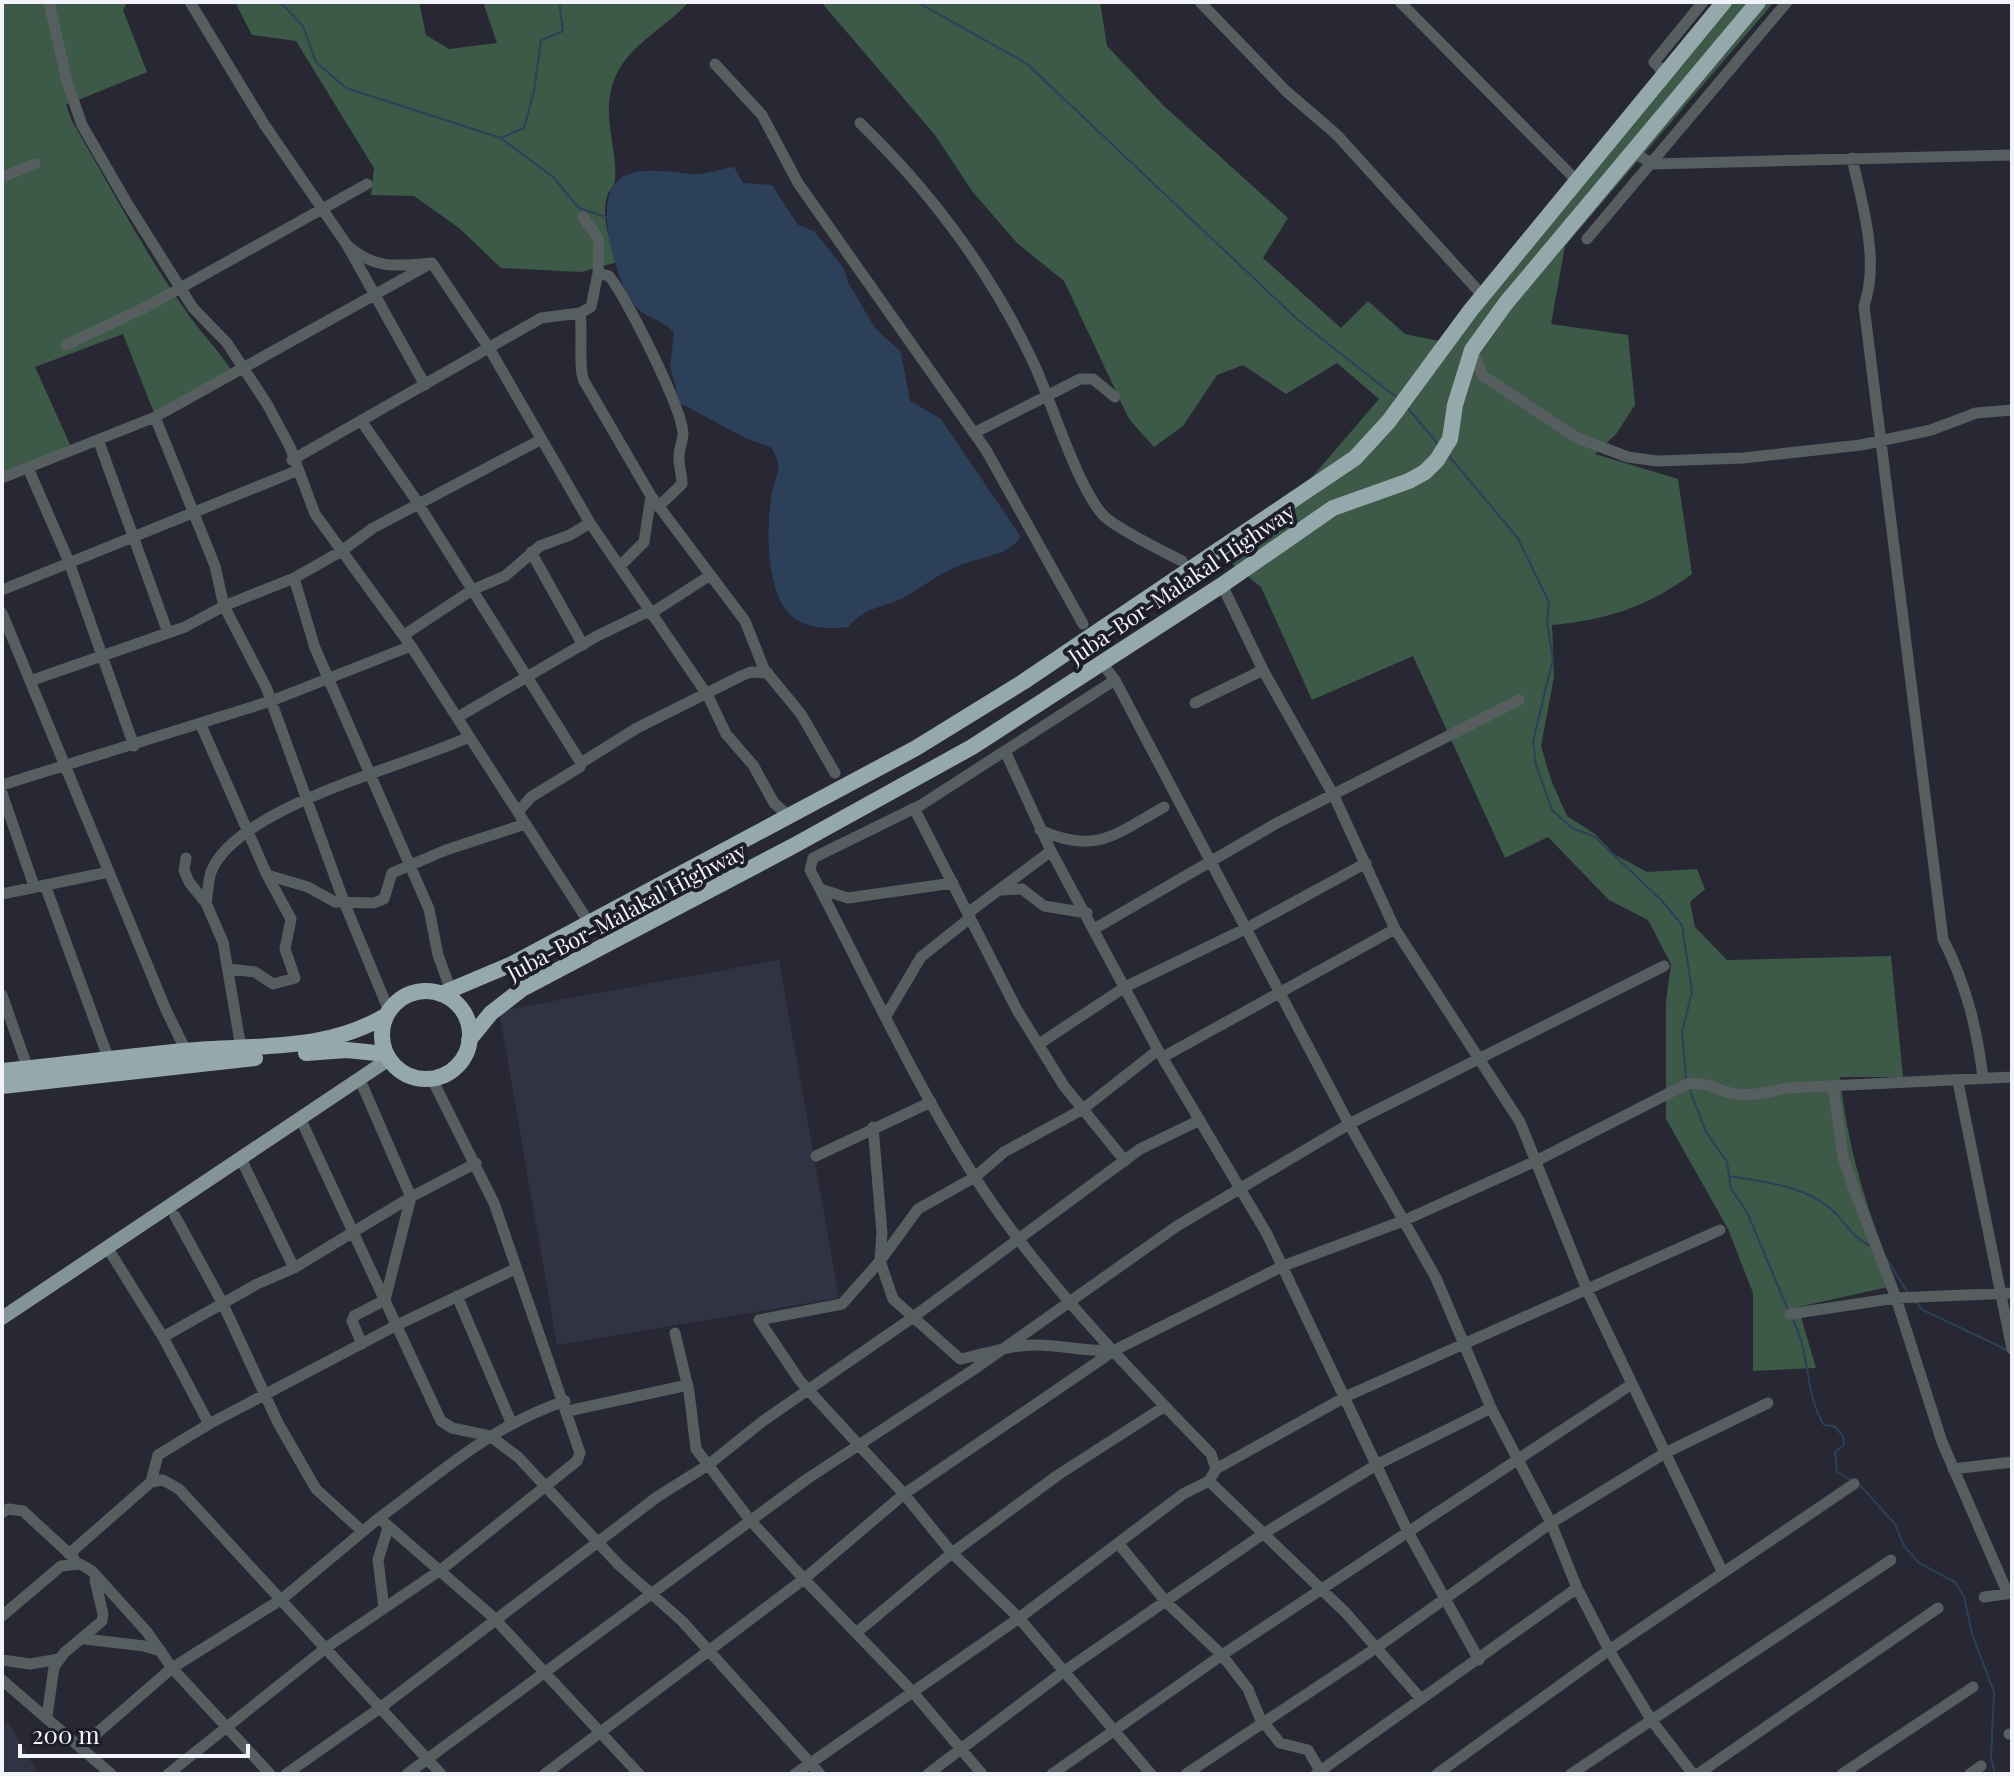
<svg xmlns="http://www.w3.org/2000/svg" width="2014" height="1776" font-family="'Playfair Display',serif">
	<rect width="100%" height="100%" fill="#272834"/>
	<path fill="#313244" d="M779,960L839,1298L557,1345L499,1011Z
		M8,1721L38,1774H2V1725Z"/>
	<path fill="#3d5947" d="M2,2H127L123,10L147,72L66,105L72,121C109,184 143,250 185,310C200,332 219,350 233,373L154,413L123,334L35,367L72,449L2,481Z
		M235,2H419L426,35L449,49L497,43L483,2H689C655,38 608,53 609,112C609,134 617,158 615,180C615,186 609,190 607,196C601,217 610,244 618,262L581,272L501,268L459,228L414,196L371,195L374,168L296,41L252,35Z
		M821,2H1100L1107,46L1164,106L1288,218L1263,258L1341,328L1368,301L1405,334L1439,341L1510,250L1717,2H1774L1565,246L1551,324L1628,335L1635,405L1616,434L1595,454L1678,479L1692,574C1647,607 1607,620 1552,625L1554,677L1541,746L1551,780L1567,816L1595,834L1614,854L1647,872L1697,869L1705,889L1690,902L1695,927L1727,960L1891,956L1903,1077H1840C1848,1153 1869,1215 1897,1285L1798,1307L1816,1368L1753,1371V1293L1728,1229L1666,1119V1002L1671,964L1648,920L1609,900L1548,837L1505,858L1413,656L1312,700L1261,587L1215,550L1307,483L1379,399L1337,363L1286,394L1243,365L1217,375L1183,426L1154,447L1129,419L1064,281L1017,243L972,191L935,135Z"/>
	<path fill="#2c405a" d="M734,167L743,183L772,185L798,225L814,231L843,267L849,284L875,328L901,352L910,401L941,419L1021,537C1006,556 981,557 960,565C940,573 925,585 907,596C883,609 869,604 848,627C831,629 809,629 794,618C765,596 766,525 772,493C776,470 785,471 771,447L747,439L680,403L670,366L674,333C662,317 647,322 631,301C622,290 609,245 608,231C599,163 641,168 691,174C704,175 721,169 734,167Z"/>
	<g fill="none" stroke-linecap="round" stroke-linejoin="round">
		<path stroke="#2c405a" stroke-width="2" d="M280,2L303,26L316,62L346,88L501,138L524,128L534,91L541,40L563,31L559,2
			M917,2L1026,63L1298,320L1396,397
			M502,139L553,177L579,208L606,217
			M1406,406L1438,444
			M1448,455L1517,537L1549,602L1547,622L1553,659L1533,741L1536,765L1552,810L1572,828L1595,837L1662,901L1682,925L1692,992L1682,1032L1686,1078
			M1689,1088L1706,1132L1727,1162L1731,1189L1747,1212L1788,1310
			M1729,1176C1763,1182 1804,1185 1831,1209C1848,1224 1849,1236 1872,1247
			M1886,1258L1908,1293
			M1915,1301L1923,1310L2007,1350
			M1793,1320C1811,1354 1804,1393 1824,1425L1834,1426L1843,1436L1844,1445L1835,1452L1837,1472L1852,1481
			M1858,1483L1895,1524L1904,1546L1919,1563L1955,1582L1964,1597L1972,1634L1994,1692L1991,1758L1995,1774"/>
		<path stroke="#575e60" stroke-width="11" d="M49,2L67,82L82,125L127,203L193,308L227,343L267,404L290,447L315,514L411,646L588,921
			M190,2L264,124L347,245L425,385
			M1200,2L1286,91L1337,135L1483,296
			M1400,2L1576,180
			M715,64L762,115L798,183L986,450L1083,624
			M1664,73L1654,62L1703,2
			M860,123C932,193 991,272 1034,364C1052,403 1077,486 1103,515C1114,527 1164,552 1182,561
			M1633,152L1653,164L2012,155
			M1852,158C1862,203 1880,261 1864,306L1943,939C1966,984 1977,1028 1983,1078
			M2,177L35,164
			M1587,239L1787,2
			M347,245C375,270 396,266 432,263L489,348L590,523L708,696L726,734L753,765L774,803L790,817
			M598,273L609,276C626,296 683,410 683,434C683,442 678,450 679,459C679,467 682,475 682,484L658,507
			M580,313C583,333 578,367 584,381L651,496L745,621L764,669L801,714L835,773
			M66,345L148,306L367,184
			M1473,350L1482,375L1577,438L1628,457L1657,461L1743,458L1861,445L1931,430L1976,413L2012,410
			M155,417L215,566L224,606L266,687L344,902L389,1011
			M362,422L414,497L581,763L580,767L531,797L518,812
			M974,433L1080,379H1093L1115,397
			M99,442L168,633
			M292,460L541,318L580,313L591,307L598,273L599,240L583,217
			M28,468L69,562L134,746
			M2,478L155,417L428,265
			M531,552L583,645
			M620,566L644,542L651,496
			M294,578L315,648L429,909L438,955L451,991
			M1222,585L1263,670L1334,796L1395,929L1520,1122L1588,1292L1723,1573
			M2,590L296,471
			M2,613L166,1010L186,1051
			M650,614L709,576
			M404,635L472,590L505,576L540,546L570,535L590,523
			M1102,663L1115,680L1349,1124L1436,1278L1491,1408L1551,1523L1577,1588L1609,1650L1652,1721L1693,1774
			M1115,680L921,805L813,858L810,870C864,972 912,1078 974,1176C1038,1276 1129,1369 1211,1454L1216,1469
			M30,681L185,627L224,606L294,578L340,552L373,528L540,440
			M1195,703L1263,670
			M458,717L597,636L649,611
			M201,725L267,875L308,887L335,902L374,903L384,899L392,873L446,850L525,824
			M1005,751L1051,851L1158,1050L1267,1234L1408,1532L1479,1660
			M581,763L637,728L741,676L751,672L768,673
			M2,785L271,701L411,646
			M2,793L34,886
			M914,808L1017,1010L1064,1086L1125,1161
			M1040,830C1096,855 1114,835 1164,807
			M186,858L184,870L189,882L206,903L223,942L241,1048
			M45,885L109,1060
			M820,889L848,898L953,883
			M1001,890L1022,889L1044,906L1087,913
			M2,894L109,872
			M206,903C208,893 208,881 211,872C237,806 407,766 469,737
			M968,913L1051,851
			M1094,929L1277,823L1519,700
			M229,969L255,972L273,984L295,978L285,949L291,919L267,875
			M2,995L28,1069
			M886,1016L921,957L970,918
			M1039,1044L1125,987L1245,929L1366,863
			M1163,1057L1395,929
			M360,1080L411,1197L385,1300L354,1316L352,1321L362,1344
			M1958,1082L2012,1349
			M1833,1086L1843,1156L1852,1184L1896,1298L1942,1442L2008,1594
			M300,1118L441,1421L452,1428L490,1436L518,1457L619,1565L682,1621L820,1774
			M873,1127L882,1233L880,1261L893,1299L960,1359C986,1354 1009,1345 1036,1345C1062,1345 1086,1352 1112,1350
			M816,1156L931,1102
			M241,1159L294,1268
			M175,1216L223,1304L278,1423L316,1489L362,1531
			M107,1247L163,1337L209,1424L397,1325L515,1269
			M457,1296L511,1422
			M1790,1314L1896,1298L2012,1293
			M759,1320L800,1381L904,1494L952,1553L1019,1618L1151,1774
			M759,1320L842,1304L880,1261L918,1209L975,1177L1004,1152L1083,1109L1158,1050
			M675,1333L689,1392L696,1449L750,1520L804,1579L904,1494L1115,1350L1283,1266L1403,1221L1538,1160L1687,1084C1710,1081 1716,1091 1736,1094C1754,1096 1770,1092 1787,1088L2012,1077
			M163,1337L257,1284L294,1268L411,1197L476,1163
			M565,1401C489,1427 442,1472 379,1518L493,1617L639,1774
			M568,1411L688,1385
			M1953,1469L2012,1462
			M1209,1481L1346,1613L1421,1699
			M151,1482L158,1455L209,1424
			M2,1513L8,1509L23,1511L74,1558
			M1118,1543L1166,1602L1222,1655L1248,1689L1260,1718L1280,1743L1308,1750L1322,1774
			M69,1554L151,1482L163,1480L179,1489L441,1774
			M1984,1597L2012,1593
			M384,1608L378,1560L388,1528
			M2,1616L61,1566L80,1564L92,1571L147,1632L172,1668L270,1774
			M856,1633L952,1553L1058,1475L1165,1406
			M85,1639L144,1646L161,1651
			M2,1660L30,1664L59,1659
			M2,1680L111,1774
			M47,1716L54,1667L64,1653L102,1621L103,1614L95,1580
			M2009,1734H2012
			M81,1747L172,1668L282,1599L379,1518
			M168,1774L327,1647L442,1569L577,1461L580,1453L494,1203L432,1079
			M286,1774L380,1708L657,1497L708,1465L763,1421L912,1318L1140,1149L1200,1120
			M407,1774L807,1479L973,1370L1177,1226L1349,1124L1664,966
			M545,1774L804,1579L911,1690L982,1774
			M795,1774L1019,1618L1183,1494L1209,1481L1216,1469L1347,1396L1720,1230
			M928,1774L1063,1672L1263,1534L1376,1465L1491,1408
			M1052,1774L1222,1655L1632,1384
			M1186,1774L1376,1648L1551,1523L1665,1453L1768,1403
			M1316,1774L1577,1588
			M1437,1774L1609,1650L1854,1484
			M1571,1774L1891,1560
			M1698,1774L1938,1608
			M1842,1774L1973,1687
			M1970,1774L1981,1766"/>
		<path stroke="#839396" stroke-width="14" d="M2,1318L389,1059"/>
		<path stroke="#95a8ab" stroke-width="16" d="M382 1035a44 44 0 1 1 88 0a44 44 0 1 1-88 0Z
			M441,994L512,964L916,748L1023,682L1355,458L1389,421L1470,311L1724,2
			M469,1040L491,1013L522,989L795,845L972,747L1222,585L1333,508L1409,481L1425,472L1437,460L1450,439L1455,405L1472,350L1506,303L1758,2
			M306,1053L347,1050L386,1054
			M2,1071C63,1065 123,1057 184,1051C253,1044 323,1053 385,1016
			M2,1086L255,1058"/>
	</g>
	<g text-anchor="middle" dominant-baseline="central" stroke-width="8" stroke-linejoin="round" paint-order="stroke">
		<g font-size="22" fill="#f1f2fa" stroke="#1d1e2a">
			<text transform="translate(1181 583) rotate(-34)">Juba-Bor-Malakal Highway</text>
			<text transform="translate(626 911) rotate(-28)">Juba-Bor-Malakal Highway</text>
		</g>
	</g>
	<rect width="2014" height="1776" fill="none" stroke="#f1f2fa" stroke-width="8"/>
	<path d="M20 1744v12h228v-12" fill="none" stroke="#f1f2fa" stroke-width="4"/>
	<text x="32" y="1744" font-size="24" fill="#f1f2fa" stroke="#1d1e2a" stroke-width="6" paint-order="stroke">200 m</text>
</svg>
